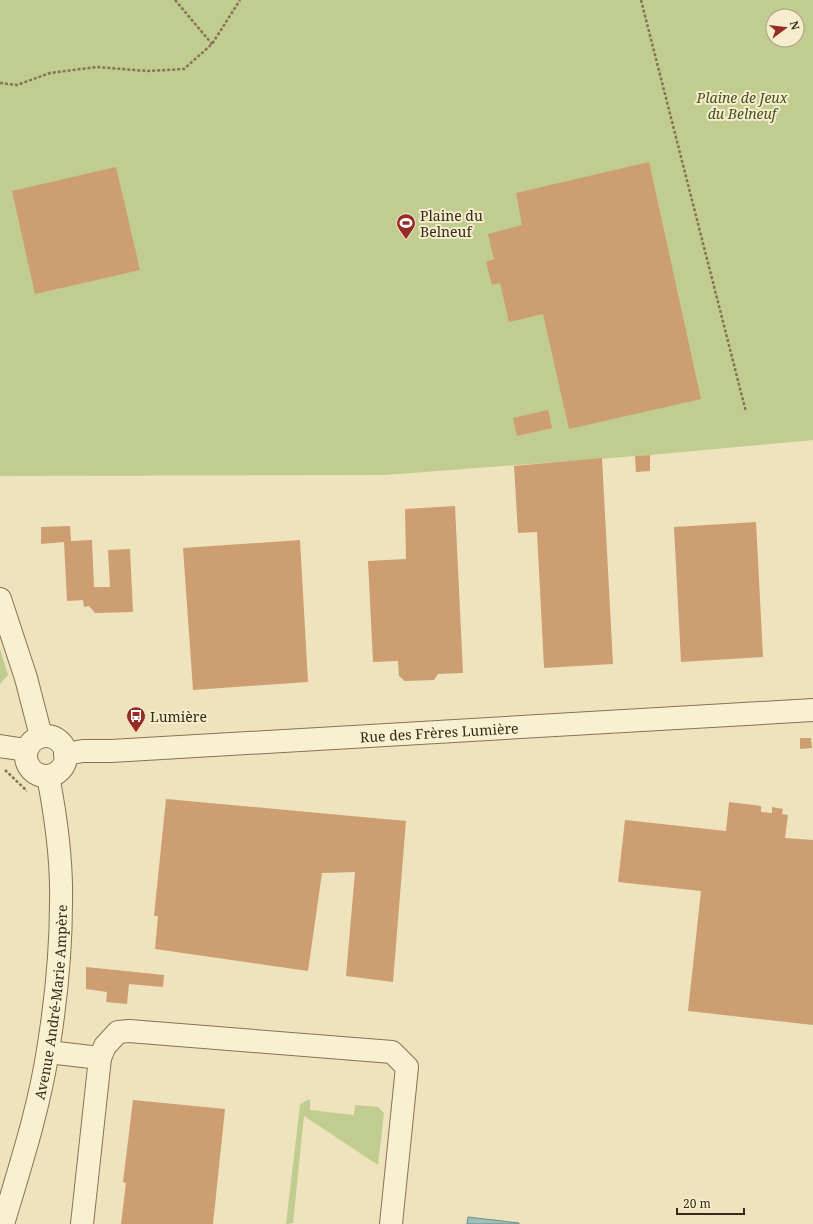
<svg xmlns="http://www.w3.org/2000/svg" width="813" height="1224" font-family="'Noto Serif',serif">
	<rect width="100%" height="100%" fill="#eee3bd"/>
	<path fill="#c1cc91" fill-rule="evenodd" d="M0,0H813V440L650,455L385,475L0,476ZM773,16H797V40H773Z
		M0,649L8,675L0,684Z
		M310,1099V1110L354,1115L355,1105L378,1107L384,1113L378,1165L304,1116L293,1223L286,1224L300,1105L305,1101Z"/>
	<path fill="#a1bfb8" stroke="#688d86" d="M468,1217L519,1223V1224H467Z"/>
	<path fill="#cd9e71" d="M649,162L701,399L569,429L543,314L509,322L500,283L492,285L486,262L494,259L488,234L522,225L516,193Z
		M116,167L140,270L35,294L12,191Z
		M548,410L552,428L517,436L513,418Z
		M650,455V471L636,472L635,456Z
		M602,458L613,664L544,668L537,532L518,533L514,466Z
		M455,506L463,673L438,674L434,680L405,681L399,676L398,661L373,662L368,561L406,559L405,509Z
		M756,522L763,657L681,662L674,527Z
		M70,526L71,541L92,540L94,587H110L108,550L130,549L133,612L95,613L89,606L84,607L83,600L67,601L64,542L41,544V527Z
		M300,540L308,682L193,690L183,548Z
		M800,738H811L812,748L800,749Z
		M166,799L406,821L393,982L346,976L355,872L322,873L308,971L155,949L158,916H154Z
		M729,802L761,806V812L772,813V807L783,809L782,814L788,815L785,838L813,840V1025L688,1011L701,891L618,882L625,820L726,831Z
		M86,967L164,975L163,987L129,984L127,1004L106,1002L107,992L86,989Z
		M133,1100L225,1109L213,1224H121L126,1183L123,1182Z"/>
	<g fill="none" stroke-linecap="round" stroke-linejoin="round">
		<defs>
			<g id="minor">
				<path d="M0,599L26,678L41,736"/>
				<circle cx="46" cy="756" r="20"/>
				<path d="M0,746L26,750"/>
				<path id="s1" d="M65,754L83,751H111L813,710"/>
				<path d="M48,1052L100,1058"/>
				<path id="s2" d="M3,1224C20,1167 39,1109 48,1050C56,1001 61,952 61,902C62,860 56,817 48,776"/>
				<path d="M82,1224L100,1058L105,1046L118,1032L129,1031L392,1052L407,1067L391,1224"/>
			</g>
		</defs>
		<use href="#minor" stroke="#867356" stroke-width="24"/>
		<path stroke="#867356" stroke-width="2.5" stroke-dasharray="3 2" stroke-linecap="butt" d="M175,0L212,44
			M641,0L746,412
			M0,83L17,85L50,73L97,67L147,71L184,69L212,44L240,0
			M5,770L27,791"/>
		<use href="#minor" stroke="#f9f0d0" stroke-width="22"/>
	</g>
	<defs>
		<symbol id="stadium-pin" viewBox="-11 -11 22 30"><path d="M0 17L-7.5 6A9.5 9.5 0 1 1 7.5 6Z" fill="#962c25" stroke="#f6edcc"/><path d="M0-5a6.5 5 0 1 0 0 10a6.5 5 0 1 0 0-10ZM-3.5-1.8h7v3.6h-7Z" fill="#fff"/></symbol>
		<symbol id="bus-pin" viewBox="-11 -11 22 30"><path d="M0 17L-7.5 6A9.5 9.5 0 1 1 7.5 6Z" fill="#962c25" stroke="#f6edcc"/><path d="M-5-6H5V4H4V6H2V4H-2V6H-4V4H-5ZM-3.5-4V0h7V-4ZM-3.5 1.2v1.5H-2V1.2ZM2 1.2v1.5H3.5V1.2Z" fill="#fff"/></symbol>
	</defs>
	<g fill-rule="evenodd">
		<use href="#stadium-pin" x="395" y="212" width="22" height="30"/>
		<use href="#bus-pin" x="125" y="705" width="22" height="30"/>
	</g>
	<g text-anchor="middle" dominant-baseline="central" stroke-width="4" stroke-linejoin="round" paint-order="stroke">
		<g font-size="14" font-style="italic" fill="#425221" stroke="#f6edcc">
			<text x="742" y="97">Plaine de Jeux<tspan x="742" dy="16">du Belneuf</tspan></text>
		</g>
		<g font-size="14" fill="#35291b" stroke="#f6edcc" text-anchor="start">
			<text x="420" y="215">Plaine du<tspan x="420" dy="16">Belneuf</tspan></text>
			<text x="150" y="716">Lumière</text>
		</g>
		<g font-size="14" fill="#35291b" stroke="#f6edcc">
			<text stroke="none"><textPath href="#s1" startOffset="375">Rue des Frères Lumière</textPath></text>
			<text stroke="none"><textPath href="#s2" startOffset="228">Avenue André-Marie Ampère</textPath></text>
		</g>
	</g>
	<g transform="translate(785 28) rotate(75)"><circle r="19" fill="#f6edcc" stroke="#a99f85"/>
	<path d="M0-3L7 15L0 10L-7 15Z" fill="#962c25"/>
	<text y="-6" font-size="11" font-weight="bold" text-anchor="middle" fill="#35291b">N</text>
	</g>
	<path d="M677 1208v6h67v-6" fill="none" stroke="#35291b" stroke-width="2"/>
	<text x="683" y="1208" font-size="12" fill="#35291b" stroke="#f6edcc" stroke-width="3" paint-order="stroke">20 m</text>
</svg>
